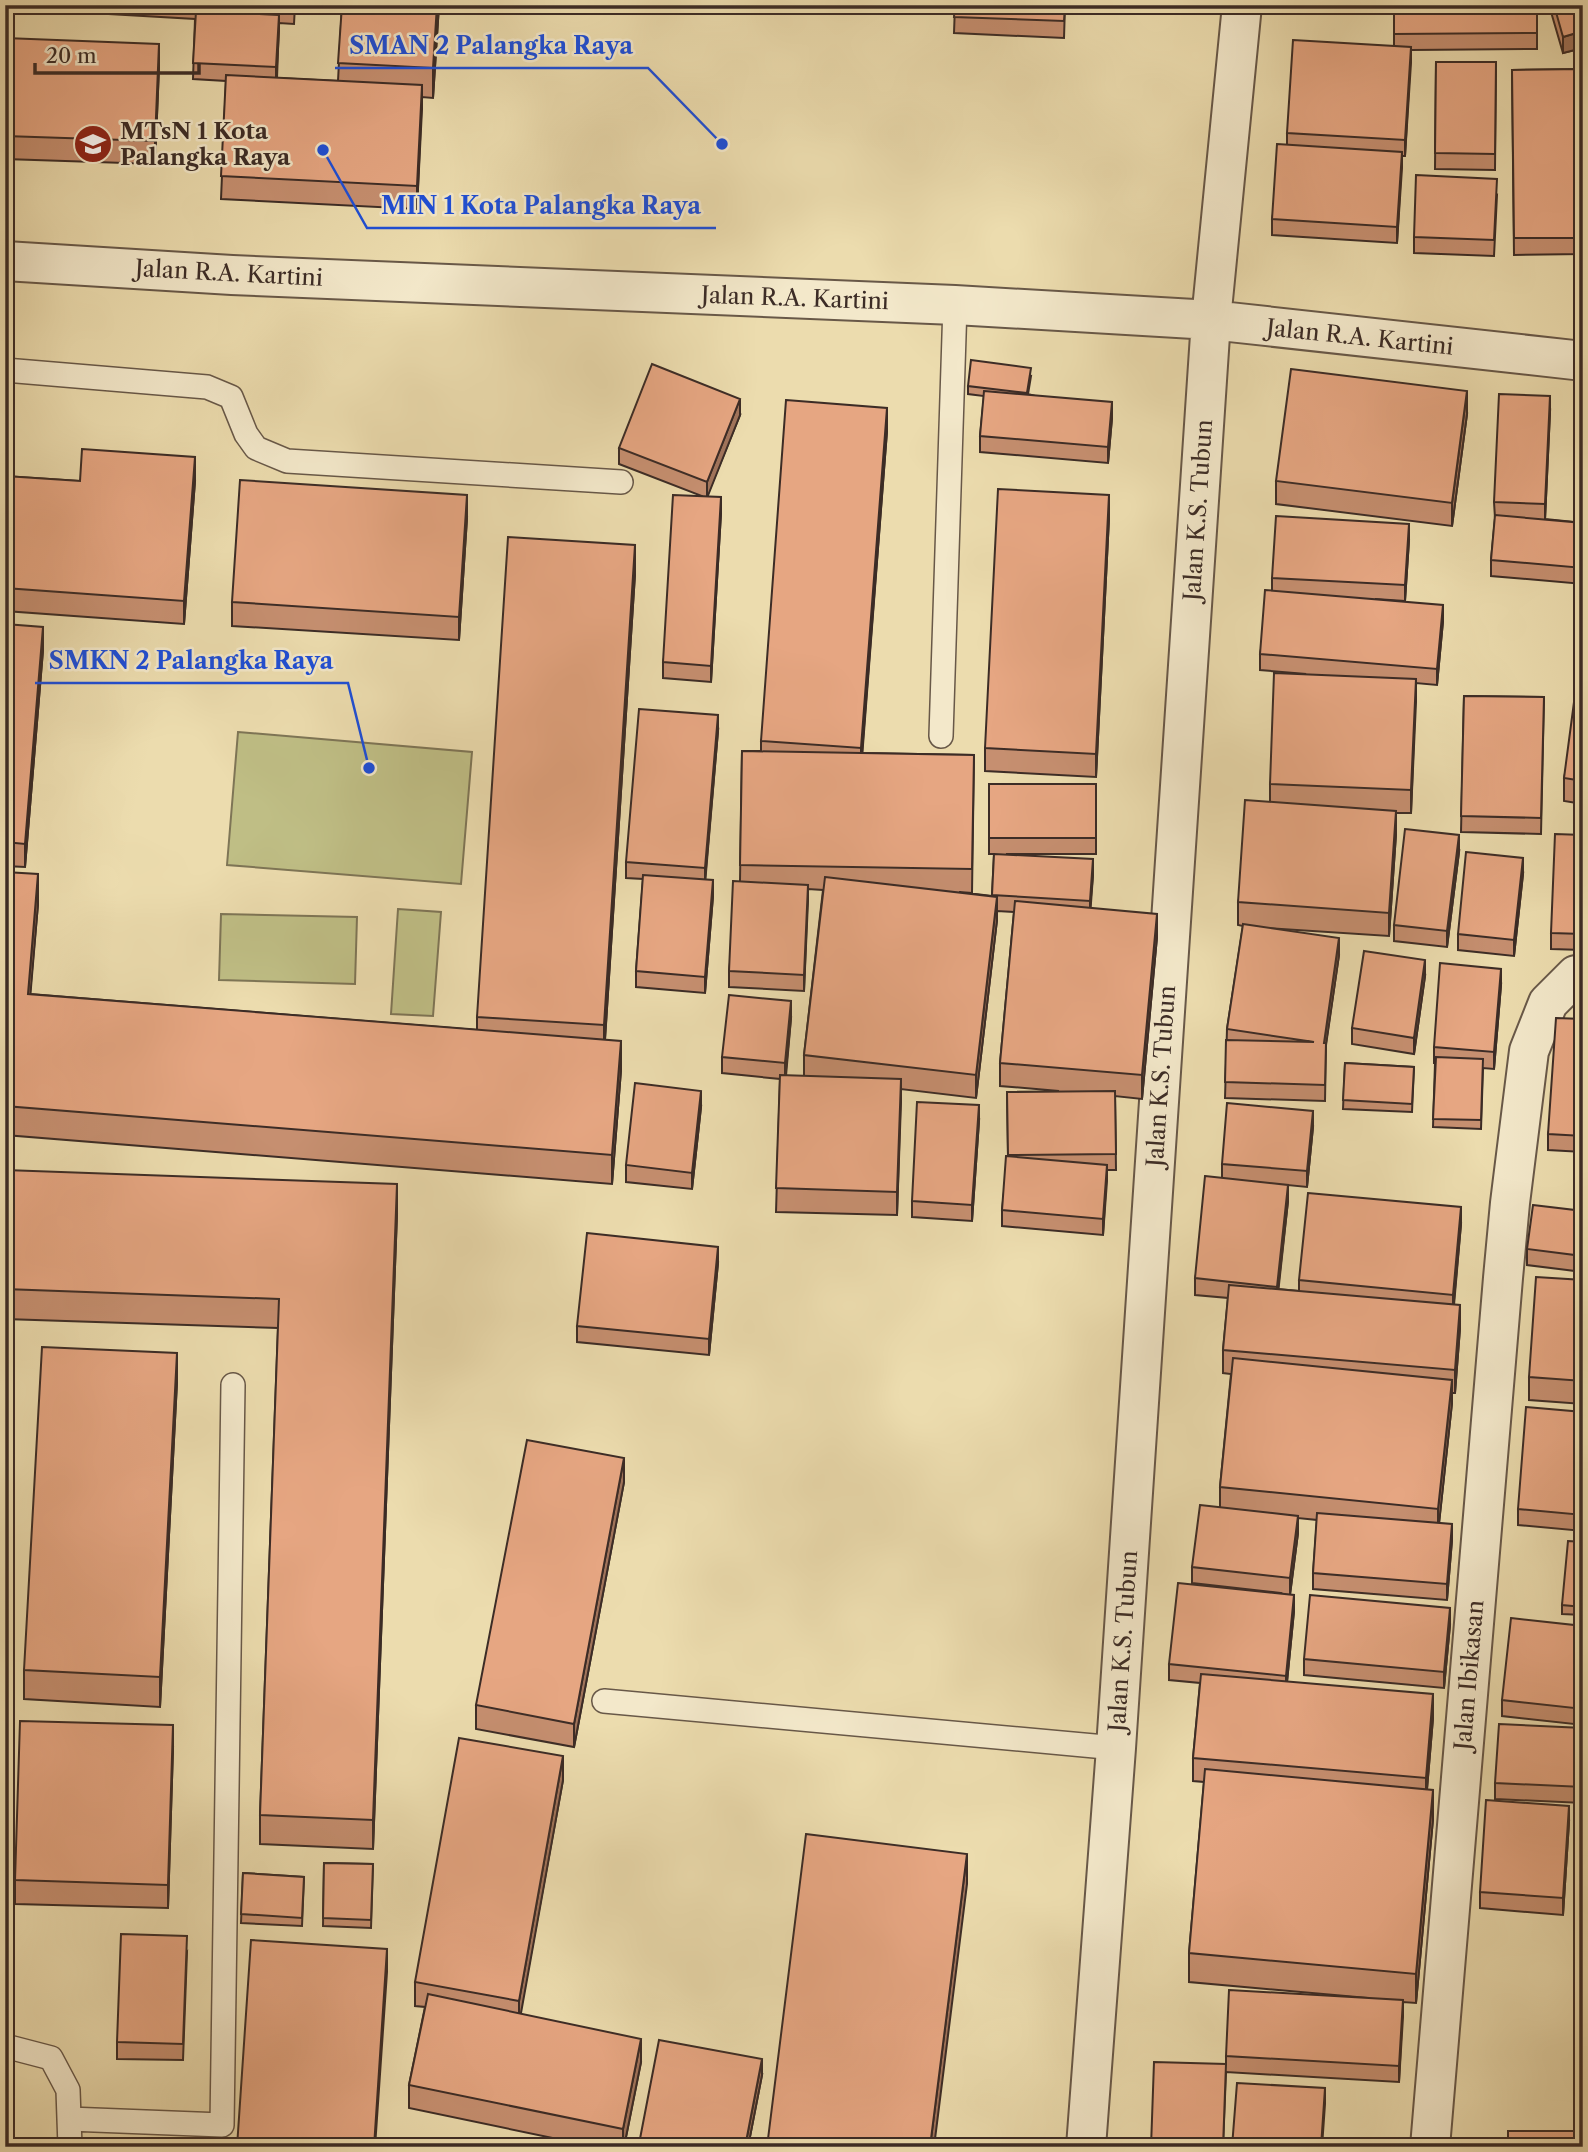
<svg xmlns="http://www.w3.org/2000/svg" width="1588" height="2152" font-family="'Libre Caslon Text',serif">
	<rect width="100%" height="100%" fill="#ecdcae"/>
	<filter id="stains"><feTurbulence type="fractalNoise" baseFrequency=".00286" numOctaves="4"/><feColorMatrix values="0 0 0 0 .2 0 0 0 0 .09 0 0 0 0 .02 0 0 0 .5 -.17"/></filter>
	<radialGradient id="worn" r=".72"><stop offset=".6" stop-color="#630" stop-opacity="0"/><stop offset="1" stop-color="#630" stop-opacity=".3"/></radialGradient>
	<path fill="#bfbe85" stroke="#7e7556" stroke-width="2" d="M238,732L472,752L461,884L227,865Z
		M398,909L441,912L433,1016L391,1014Z
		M221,914L357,917L355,984L219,980Z"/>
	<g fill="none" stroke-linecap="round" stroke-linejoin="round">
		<defs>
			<path id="service" d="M5,370L207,387L231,397L246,434L256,448L287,461L621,482
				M941,736L955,305
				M604,1701L1116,1748
				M5,2046L51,2058L68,2090L70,2147
				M69,2119L222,2125L233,1385"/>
			<path id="minor" d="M1430,2147L1503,1278L1510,1203L1529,1051L1548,1003L1576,975L1583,974"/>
			<path id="tertiary" d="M5,261L232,275L955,305L1211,320L1583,361
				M1086,2147L1116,1748L1211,320L1242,5"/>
		</defs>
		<use href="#service" stroke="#685848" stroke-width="26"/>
		<use href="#minor" stroke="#685848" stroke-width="42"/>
		<use href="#tertiary" stroke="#685848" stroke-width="42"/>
		<use href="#service" stroke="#f3e8ca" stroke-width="23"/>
		<use href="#minor" stroke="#f3e8ca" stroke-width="38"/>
		<use href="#tertiary" stroke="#f3e8ca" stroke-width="38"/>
	</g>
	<path fill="#c68f70" stroke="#3c2c26" stroke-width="2" d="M5,5H295L294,24L279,23L277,78L338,81L342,5H439L433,98L422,97L417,209L221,199L226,81L193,79L195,19L5,8Z
		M955,5H1065L1064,38L954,33Z
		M1394,5H1537V49L1411,50L1405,156H1402L1397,243L1272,235V219L1287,145V133L1394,46Z
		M1549,5H1583V48L1563,53Z
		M5,38L159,67L155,164L5,159Z
		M1436,62H1496L1495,170L1435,169Z
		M1583,69V254L1514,255L1512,70Z
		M1497,195L1494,256L1414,253V237Z
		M1031,376L1028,394L1112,418L1108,463L980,452V436L984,396L968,394V386Z
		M1550,412L1545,519L1583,523V584L1491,576V560L1495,518L1494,502Z
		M1467,414L1452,526L1276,504V481Z
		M740,415L707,496L721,513L711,682L663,678V662L702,496L619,464V448Z
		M887,431L862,753L974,755L972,893L959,892L992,896L994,854H989V784H1096V854H1006L1093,875L1090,908L1157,937L1142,1099L1115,1096L1116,1170H1107L1103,1235L1002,1226V1210L1008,1156L1007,1092L1059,1091L1000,1086V1063L1014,912L997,911V920L976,1098L901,1089L897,1215L776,1212L780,1079L722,1073V1057L791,1018L786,1076H804V1055L823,890L808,889L804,991L729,987V971L740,881L742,751H761V741Z
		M5,476L80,481H195L184,624L5,611Z
		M467,518L459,640L232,626V602Z
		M1109,518L1096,777L985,771V748Z
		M1409,540L1405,601L1375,599L1443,621L1437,685L1416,683L1411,813H1396V834L1389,936L1267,928L1339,955L1326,1043L1325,1101L1225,1098L1227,1029L1243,926L1238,925V902L1270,802V784L1305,674L1260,670V654L1272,591V578Z
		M635,574L605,1040L621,1070L612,1184L5,1135V872L38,904L30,994L477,1030V1017Z
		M5,624L43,650L25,867L5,866Z
		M1583,688V804L1564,801V778Z
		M1464,696L1544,697L1541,834L1461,832Z
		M718,731L705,880L713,896L705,993L636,987V971L643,879L626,878V862Z
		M1583,835V950L1551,949V933Z
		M1459,852L1447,947L1394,941V925Z
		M1523,874L1514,956L1458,950V934Z
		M1425,976L1414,1054L1352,1044V1028Z
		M1501,985L1494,1069L1483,1068L1481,1129L1433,1127L1435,1063H1434V1047Z
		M1583,1019V1152L1548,1150V1134Z
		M1345,1063L1414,1067L1412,1112L1343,1109Z
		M701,1107L692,1189L626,1182V1165Z
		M979,1121L972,1221L912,1217V1201Z
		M1313,1127L1307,1187L1288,1185V1201L1278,1289L1299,1291V1280L1461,1224L1454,1305L1460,1328L1455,1393H1452V1403L1439,1523L1452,1540L1447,1600L1313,1589V1573L1317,1520L1298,1518V1533L1290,1594L1294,1611L1287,1682L1433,1718L1427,1789L1433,1819L1416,2003L1403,2002L1399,2082L1226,2072L1223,2147H1151L1226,2064V2056L1368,1998L1189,1982V1953L1204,1782L1193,1781V1758L1200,1683L1169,1680V1664L1280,1593L1192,1583V1567L1220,1507V1487L1231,1374L1223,1373V1350L1228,1298L1195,1295V1278L1222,1177V1164Z
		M5,1170L397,1214L373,1849L260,1844V1815L278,1328L5,1319Z
		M1583,1211V1272L1527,1265V1249Z
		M718,1263L709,1355L577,1342V1326Z
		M1583,1280V1404L1529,1400V1377Z
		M177,1382L160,1707L24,1699V1670Z
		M1583,1412V1531L1518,1525V1509Z
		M624,1482L574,1747L476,1729V1705Z
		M1583,1542V1615L1562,1614V1605Z
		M1450,1625L1444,1688L1304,1675V1659Z
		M1583,1626V1725L1502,1716V1700Z
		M1583,1728V1803L1495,1799V1783Z
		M173,1748L168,1908L15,1904V1880Z
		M563,1780L520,2014L641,2062L624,2147H596L409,2108V2085L425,2007L415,2006V1982Z
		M1569,1822L1563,1915L1480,1908V1892Z
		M324,1863L373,1864L371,1928L323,1926Z
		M243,1873L304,1877L302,1926L241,1923Z
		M187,1952L183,2060L117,2059V2042Z
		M762,2075L748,2147H639V2144Z"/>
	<path fill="#a1745b" stroke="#3c2c26" stroke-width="2" d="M437,5H439L433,98V68Z
		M279,15V31L276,83V67Z
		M1583,31V48L1563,53V37Z
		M159,44V67L155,164V141Z
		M1411,47V63L1405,156V140Z
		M422,85V109L417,209V186Z
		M1402,152V168L1397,243V227Z
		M1467,391V414L1452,526V503Z
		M1550,396V412L1545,520V504Z
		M740,399V415L707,498V482Z
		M1112,402V418L1108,463V447Z
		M887,408V431L861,771V748Z
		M195,457V481L184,624V601Z
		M467,495V518L459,640V617Z
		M1109,495V518L1096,777V754Z
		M721,497V513L711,682V666Z
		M1409,524V540L1405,601V585Z
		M635,545V574L604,1054V1025Z
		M1443,605V621L1437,685V669Z
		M43,627V650L25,867V844Z
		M1416,679V702L1411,813V790Z
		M718,715V731L705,884V868Z
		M1396,811V834L1389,936V913Z
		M1459,835V852L1447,947V931Z
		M1523,858V874L1514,956V940Z
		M1093,859V875L1090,917V901Z
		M38,874V904L28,1023V994Z
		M713,880V896L705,993V977Z
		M808,885V901L804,991V975Z
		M997,897V920L976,1098V1075Z
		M1157,914V937L1142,1099V1075Z
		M1339,938V955L1324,1059V1043Z
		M1425,960V976L1414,1054V1038Z
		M1501,969V985L1494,1069V1052Z
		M791,1001V1018L785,1080V1063Z
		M621,1041V1070L612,1184V1155Z
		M901,1079V1102L897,1215V1192Z
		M701,1091V1107L692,1189V1173Z
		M979,1105V1121L972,1221V1205Z
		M1313,1111V1127L1307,1187V1171Z
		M1107,1165V1181L1103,1235V1219Z
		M397,1184V1214L373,1849V1820Z
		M1288,1185V1201L1277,1303V1287Z
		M1461,1207V1224L1453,1311V1295Z
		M718,1247V1263L709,1355V1339Z
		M1460,1305V1328L1455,1393V1370Z
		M177,1353V1382L160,1707V1677Z
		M1452,1380V1403L1438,1533V1509Z
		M624,1458V1482L574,1747V1724Z
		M1298,1516V1533L1290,1595V1578Z
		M1452,1524V1540L1447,1600V1584Z
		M1294,1595V1611L1286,1692V1676Z
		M1450,1608V1625L1444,1688V1672Z
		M1433,1694V1718L1426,1801V1778Z
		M173,1725V1748L168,1908V1885Z
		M563,1756V1780L519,2024V2001Z
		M1433,1790V1819L1416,2003V1974Z
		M1569,1806V1822L1563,1915V1898Z
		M967,1854V1884L934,2147H930Z
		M387,1949V1972L375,2147H374Z
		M1403,2000V2017L1399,2082V2066Z
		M641,2039V2062L624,2147H623V2129Z
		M762,2059V2075L748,2147H745Z
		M1325,2088V2104L1322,2147H1321Z"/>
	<path fill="#e6a682" stroke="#3c2c26" stroke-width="2" d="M342,5H437L433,68L338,63Z
		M955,5H1065L1064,21L954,17Z
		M1394,5H1537V33L1394,34Z
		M1554,5H1583V31L1563,37Z
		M196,11L279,15L276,67L193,63Z
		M5,38L159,44L155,141L5,136Z
		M1293,40L1411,47L1405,140L1287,133Z
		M1436,62H1496L1495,154L1435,153Z
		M1583,69V238H1514L1512,70Z
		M226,75L422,85L417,186L221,176Z
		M1277,144L1402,152L1397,227L1272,219Z
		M1416,175L1497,179L1494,240L1414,237Z
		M971,360L1031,368L1027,393L968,386Z
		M652,364L740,399L707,482L619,448Z
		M1291,369L1467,391L1452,503L1276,481Z
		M984,391L1112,402L1108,447L980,436Z
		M1499,394L1550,396L1545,504L1494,502Z
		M786,400L887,408L861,748L761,741Z
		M82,449L195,457L184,601L5,588V476L80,481Z
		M240,480L467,495L459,617L232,602Z
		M998,489L1109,495L1096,754L985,748Z
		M673,495L721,497L711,666L663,662Z
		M1495,515L1583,523V568L1491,560Z
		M1276,516L1409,524L1405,585L1272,578Z
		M508,537L635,545L604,1025L477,1017Z
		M1265,590L1443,605L1437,669L1260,654Z
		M5,624L43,627L25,844L5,842Z
		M1274,673L1416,679L1411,790L1270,784Z
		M1576,687L1583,688V781L1564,778Z
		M1464,696L1544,697L1541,818L1461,816Z
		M639,709L718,715L705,868L626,862Z
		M742,751L974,755L972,869L740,865Z
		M989,784H1096V838H989Z
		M1245,800L1396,811L1389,913L1238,902Z
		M1405,829L1459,835L1447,931L1394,925Z
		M1555,834L1583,835V934L1551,933Z
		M1466,852L1523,858L1514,940L1458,934Z
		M994,854L1093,859L1090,901L992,895Z
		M5,872L38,874L28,994L621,1041L612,1155L5,1106Z
		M643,875L713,880L705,977L636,971Z
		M825,877L997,897L976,1075L804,1055Z
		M733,881L808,885L804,975L729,971Z
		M1015,901L1157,914L1142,1075L1000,1063Z
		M1243,924L1339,938L1324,1043H1326L1325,1085L1225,1082L1226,1040L1314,1042L1227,1029Z
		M1364,951L1425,960L1414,1038L1352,1028Z
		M1440,963L1501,969L1494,1052L1434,1047Z
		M729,995L791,1001L785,1063L722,1057Z
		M1556,1018L1583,1019V1136L1548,1134Z
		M1436,1057L1483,1059L1481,1120L1433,1119Z
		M1345,1063L1414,1067L1412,1104L1343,1100Z
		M780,1075L901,1079L897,1192L776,1188Z
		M635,1083L701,1091L692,1173L626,1165Z
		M1115,1091L1116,1154L1008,1155L1007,1092Z
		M917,1102L979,1105L972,1205L912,1201Z
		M1227,1103L1313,1111L1307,1171L1222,1164Z
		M1006,1156L1107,1165L1103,1219L1002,1210Z
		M5,1170L397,1184L373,1820L260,1815L279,1299L5,1289Z
		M1205,1176L1288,1185L1277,1287L1195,1278Z
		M1308,1193L1461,1207L1453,1295L1299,1280Z
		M1533,1205L1583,1211V1256L1527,1249Z
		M587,1233L718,1247L709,1339L577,1326Z
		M1536,1277L1583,1280V1381L1529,1377Z
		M1229,1285L1460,1305L1455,1370L1223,1350Z
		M42,1347L177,1353L160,1677L24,1670Z
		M1233,1358L1452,1380L1438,1509L1220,1487Z
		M1526,1407L1583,1412V1515L1518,1509Z
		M527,1440L624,1458L574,1724L476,1705Z
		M1200,1505L1298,1516L1290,1578L1192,1567Z
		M1317,1513L1452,1524L1447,1584L1313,1573Z
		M1568,1541L1583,1542V1607L1562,1605Z
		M1178,1583L1294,1595L1286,1676L1169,1664Z
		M1310,1595L1450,1608L1444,1672L1304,1659Z
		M1511,1618L1583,1626V1709L1502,1700Z
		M1201,1674L1433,1694L1426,1778L1193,1758Z
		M20,1721L173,1725L168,1885L15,1880Z
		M1499,1724L1583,1728V1787L1495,1783Z
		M459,1738L563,1756L519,2001L415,1982Z
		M1205,1769L1433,1790L1416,1974L1189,1953Z
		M1486,1800L1569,1806L1563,1898L1480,1892Z
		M806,1834L967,1854L930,2147H767Z
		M324,1863L373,1864L371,1920L323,1918Z
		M243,1873L304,1877L302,1918L241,1914Z
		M121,1934L187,1936L183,2044L117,2042Z
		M251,1940L387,1949L374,2147H237Z
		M1229,1990L1403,2000L1399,2066L1226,2056Z
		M428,1994L641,2039L623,2129L409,2085Z
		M659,2040L762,2059L745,2147H656L639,2144Z
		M1154,2062L1226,2064L1223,2147H1151Z
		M1237,2083L1325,2088L1321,2147H1232Z
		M1508,2131H1583V2147H1508Z
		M99,2144L179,2147H98Z"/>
	<defs>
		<symbol id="school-disc" viewBox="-11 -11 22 22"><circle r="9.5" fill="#8f2418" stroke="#f3e8ca"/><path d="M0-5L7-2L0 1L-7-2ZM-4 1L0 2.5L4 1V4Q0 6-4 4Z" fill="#fff"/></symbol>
	</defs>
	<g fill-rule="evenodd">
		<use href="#school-disc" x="71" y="122" width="44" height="44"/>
	</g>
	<g text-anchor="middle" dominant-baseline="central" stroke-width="5" stroke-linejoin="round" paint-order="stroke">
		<g font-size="23" font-weight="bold" fill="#3c2c26" stroke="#f3e8ca" text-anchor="start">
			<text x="120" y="131">MTsN 1 Kota<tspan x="120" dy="26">Palangka Raya</tspan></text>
		</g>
		<g font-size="23" fill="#3c2c26" stroke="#f3e8ca">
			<text transform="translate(229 273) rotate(3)">Jalan R.A. Kartini</text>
			<text transform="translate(795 298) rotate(2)">Jalan R.A. Kartini</text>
			<text transform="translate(1360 337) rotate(6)">Jalan R.A. Kartini</text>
			<text transform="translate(1198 510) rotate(-86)">Jalan K.S. Tubun</text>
			<text transform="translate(1161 1076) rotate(-86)">Jalan K.S. Tubun</text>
			<text transform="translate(1123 1641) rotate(-86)">Jalan K.S. Tubun</text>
			<text transform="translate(1469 1675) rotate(-85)">Jalan Ibikasan</text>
		</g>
	</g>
	<path fill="none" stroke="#1d4ed8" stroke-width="2.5" d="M722 144L648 68H335M323 150L367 228H716M369 768L348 683H35"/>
	<g fill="#1d4ed8" stroke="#f3e8ca" stroke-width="2.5">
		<circle cx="722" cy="144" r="7"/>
		<circle cx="323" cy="150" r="7"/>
		<circle cx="369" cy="768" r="7"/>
	</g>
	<g font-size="24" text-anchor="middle" font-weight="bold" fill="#1d4ed8" stroke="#f3e8ca" stroke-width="5" stroke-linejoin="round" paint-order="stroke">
		<text x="491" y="54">SMAN 2 Palangka Raya</text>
		<text x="541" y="214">MIN 1 Kota Palangka Raya</text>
		<text x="191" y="669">SMKN 2 Palangka Raya</text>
	</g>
	<rect width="1588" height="2152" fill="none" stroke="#ecdcae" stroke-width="28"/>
	<rect x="7" y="7" width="1574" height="2138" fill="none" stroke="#3c2c26" stroke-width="3.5"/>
	<rect x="14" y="14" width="1560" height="2124" fill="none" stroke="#3c2c26" stroke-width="2"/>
	<path d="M35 63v10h164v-10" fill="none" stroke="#3c2c26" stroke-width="3.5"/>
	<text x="46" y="63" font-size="21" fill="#3c2c26" stroke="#f3e8ca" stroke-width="5" paint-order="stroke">20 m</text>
	<rect width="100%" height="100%" filter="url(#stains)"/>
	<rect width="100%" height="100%" fill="url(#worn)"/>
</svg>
